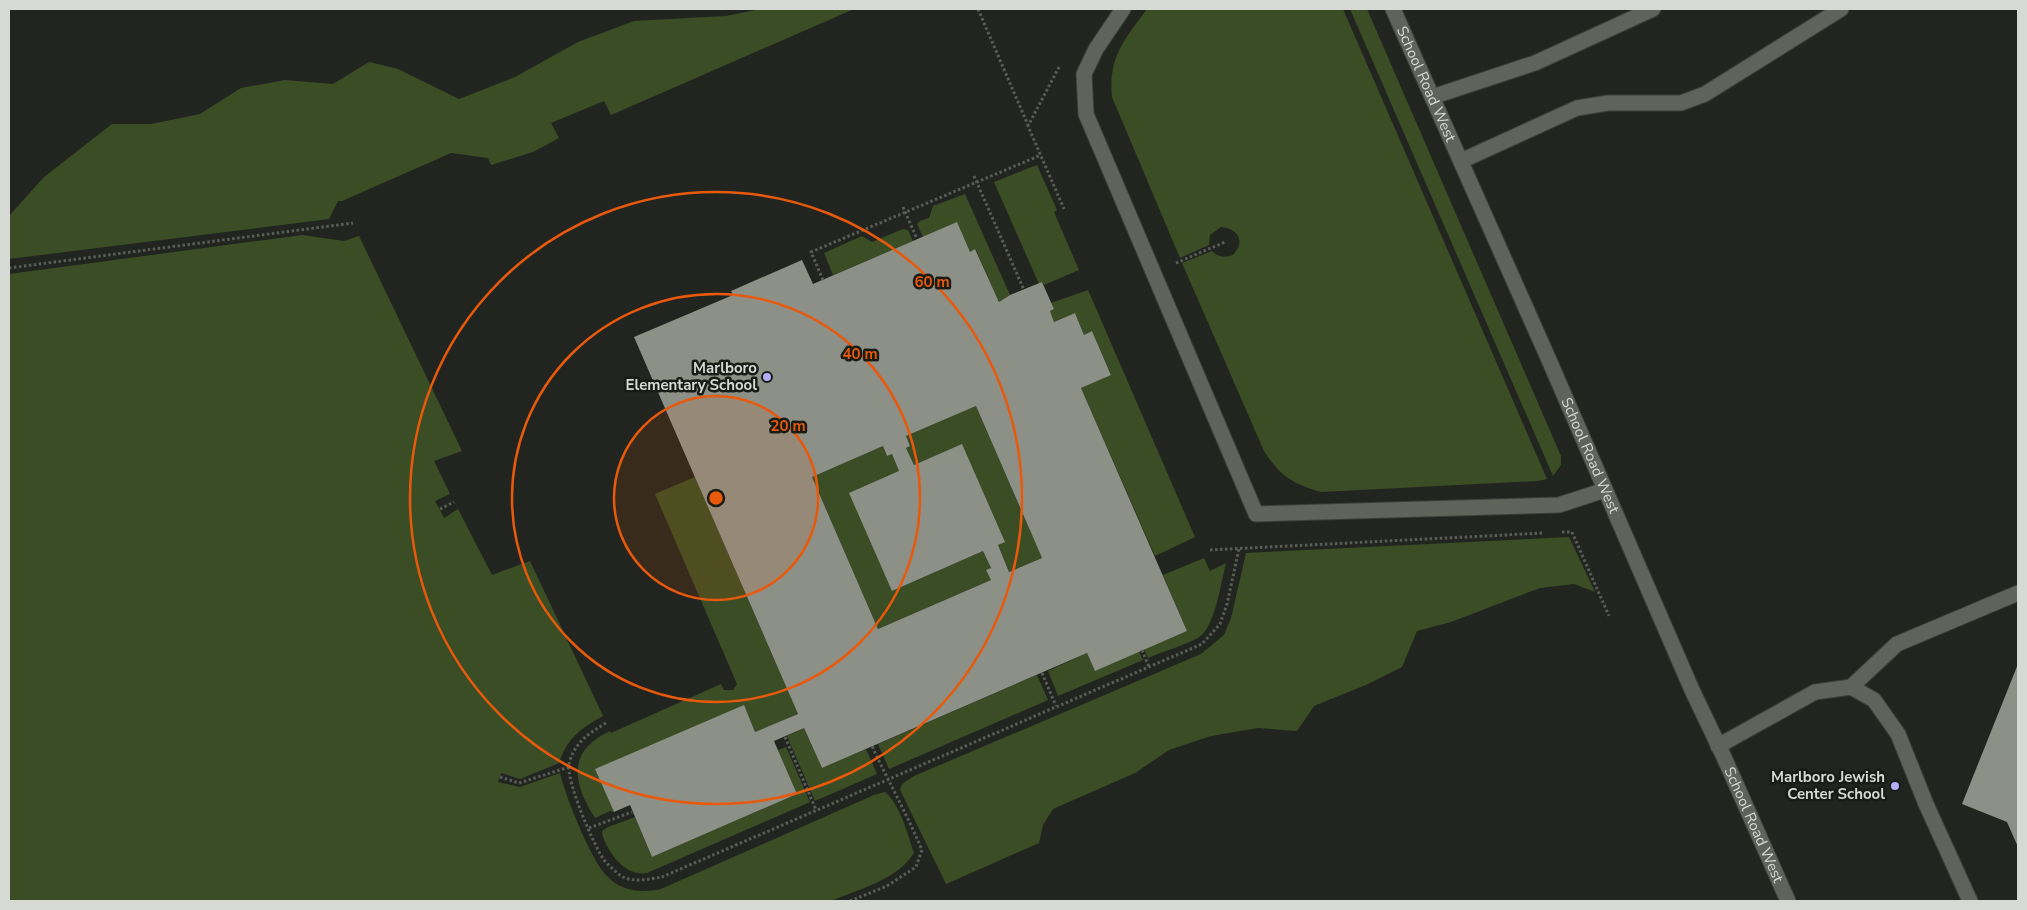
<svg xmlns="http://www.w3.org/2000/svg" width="2027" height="910" font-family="'Nunito Sans',sans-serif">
	<rect width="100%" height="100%" fill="#22251f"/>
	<path fill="#3b4d25" d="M761,9H854L611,115L604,101L551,123L559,138L533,152L491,165L488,158L451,153L342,201H338L329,219L9,259V216L44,177L112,124H151L200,114L241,88L285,80L333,84L369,62L398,69L459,99L515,77L578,42L634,21L726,16Z
		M1147,9H1343L1547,479L1538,481L1321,492C1293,484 1280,476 1264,451L1182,263L1212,251C1218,257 1224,258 1233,255C1246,242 1238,228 1221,227L1210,235L1209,245L1180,258L1112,97C1108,57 1125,39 1147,9Z
		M1350,9H1367L1561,456V465L1553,476Z
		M1037,165L1057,210L1054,212L1079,270L1044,285L1042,282L1039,284L994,182Z
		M965,194L1010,295L999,302L976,250L970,252L923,237L917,224L920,221L929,218L933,206Z
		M903,229L908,230L913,241L833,275L824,253L862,236L872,242Z
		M302,235L344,241L359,236L462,451L434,461L450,494L435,501L444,518L458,509L492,575L530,561L603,716C581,728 567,738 559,763L520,779L501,773L498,782L520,787L560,773C565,793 573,812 581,831C599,870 612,899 661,889L874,795L885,792C901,806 907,833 914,853C897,880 859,889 831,901H9V274Z
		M1088,290L1195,537L1155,556L1081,388L1111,374L1092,331L1084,335L1075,313L1054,322L1050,311L1054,309L1051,303Z
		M976,406L1042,558L1009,572L998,545L1004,542L961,445L914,465L906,448L910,446L906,436Z
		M883,446L887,456L892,454L899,471L892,591L983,551L991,568L987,570L991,580L878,629L812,477Z
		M695,477L798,714L755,732L744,706L596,770L614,812L610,811L595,818C572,782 567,751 610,731L611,733L721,684L724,690H733L737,684L655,494Z
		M1569,537L1595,592L1574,584L1540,588L1451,622L1417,631L1402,667L1368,684L1314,706L1297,731L1258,728L1211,736L1169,750L1135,773L1053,809L1043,825L1039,843L946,884L900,790L902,784L914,776L1201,654L1224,635L1231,618L1246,553Z
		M1204,558L1210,571L1226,563C1221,582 1215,628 1198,638C1183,646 1164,651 1148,658L1144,649L1187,631L1163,575Z
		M1139,651L1143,660L1058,696L1048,671L1087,653L1095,670Z
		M1037,675L1048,700L889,769L878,744Z
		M804,728L822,768L866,749L877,774L815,801L787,736Z
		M786,747L810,802L647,873C629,876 615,861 607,846C605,841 602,837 602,831L608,827L635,817L652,857L797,794L778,750Z"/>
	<path fill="#8c9087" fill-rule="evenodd" d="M957,222L970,252L975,249L999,302L1010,295L1042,282L1054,309L1050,311L1054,322L1075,313L1084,335L1092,331L1111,375L1081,388L1187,631L1095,671L1087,653L822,768L804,728L774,741L797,794L652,857L630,805L614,812L595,769L744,705L755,732L798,714L634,337L733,295L731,291L802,260L813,284ZM976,406L1042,558L1009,572L998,545L1005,542L962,444L914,465L906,448L910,446L906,436ZM883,446L887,456L892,454L899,471L849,493L892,591L983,551L991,568L986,570L991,580L878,629L812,477Z
		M2018,664V847L2007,822L1962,804Z"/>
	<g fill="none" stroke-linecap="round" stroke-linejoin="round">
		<defs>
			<path id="lane" d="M1123,9L1096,49L1084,74L1086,114L1256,514L1559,505L1605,490
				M1432,97L1535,63L1653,9
				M1461,161L1577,108L1608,103H1681L1705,94L1841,9
				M1851,687L1897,644L2018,593
				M1718,746L1815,692L1851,687L1874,700L1898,734L1926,804L1970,901"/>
			<g id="secondary">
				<path id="s1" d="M1393,9L1549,360L1692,690L1723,755L1788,901"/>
			</g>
		</defs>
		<use href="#lane" stroke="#3d3f3a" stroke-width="17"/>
		<use href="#secondary" stroke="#3d3f3a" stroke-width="17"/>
		<path stroke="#595c57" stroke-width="3" stroke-dasharray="2.5 2.5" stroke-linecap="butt" d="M978,9L1028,125
			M1059,67L1028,126L1064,209
			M974,176L1024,290
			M903,207L917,239
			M1176,263L1225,242
			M9,268L353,223
			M823,280L811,252L1041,155
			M440,509L454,502
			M1562,532H1572L1609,616
			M1210,550L1544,533
			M1142,650L1149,667
			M1042,673L1056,706
			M606,723C589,733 574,743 569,764C566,781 594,846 604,860C608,865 616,872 621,876C632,883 650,879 662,877L1202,644L1220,624L1227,604L1239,549
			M785,737L816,810
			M500,777L519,783L569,767
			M589,828L632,812
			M850,901L887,886L916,867L922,850C907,814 888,781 872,746"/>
		<use href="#lane" stroke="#5f635c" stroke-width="15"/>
		<use href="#secondary" stroke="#5f635c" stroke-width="15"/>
	</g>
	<circle cx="716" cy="498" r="102" fill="#e8590c" fill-opacity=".12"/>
	<g fill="none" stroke="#e8590c" stroke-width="2.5">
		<circle cx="716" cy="498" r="102"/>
		<circle cx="716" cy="498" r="204"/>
		<circle cx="716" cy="498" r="306"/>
	</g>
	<g fill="#b8abf7" stroke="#191c16" stroke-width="2">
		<circle cx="767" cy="377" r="5"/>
		<circle cx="1895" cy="786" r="5"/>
	</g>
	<g text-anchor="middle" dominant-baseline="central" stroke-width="5" stroke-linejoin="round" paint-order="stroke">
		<g font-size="15" fill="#d7d9d5" stroke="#191c16">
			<text stroke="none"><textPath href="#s1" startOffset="82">School Road West</textPath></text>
			<text stroke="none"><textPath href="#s1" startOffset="488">School Road West</textPath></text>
			<text stroke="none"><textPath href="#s1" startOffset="892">School Road West</textPath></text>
		</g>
		<g font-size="15" font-weight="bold" fill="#d7d9d5" stroke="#191c16" text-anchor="end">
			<text x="757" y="368">Marlboro<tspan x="757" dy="17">Elementary School</tspan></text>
			<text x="1885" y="777">Marlboro Jewish<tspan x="1885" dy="17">Center School</tspan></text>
		</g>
	</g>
	<circle cx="716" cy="498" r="8" fill="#e8590c" stroke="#191c16" stroke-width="2.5"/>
	<g font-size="15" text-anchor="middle" font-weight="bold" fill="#e8590c" stroke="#191c16" stroke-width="5" stroke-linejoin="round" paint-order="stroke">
		<text x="932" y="287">60 m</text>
		<text x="860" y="359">40 m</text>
		<text x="788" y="431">20 m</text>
	</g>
	<rect width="2027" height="910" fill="none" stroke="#d7d9d5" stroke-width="20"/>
</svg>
